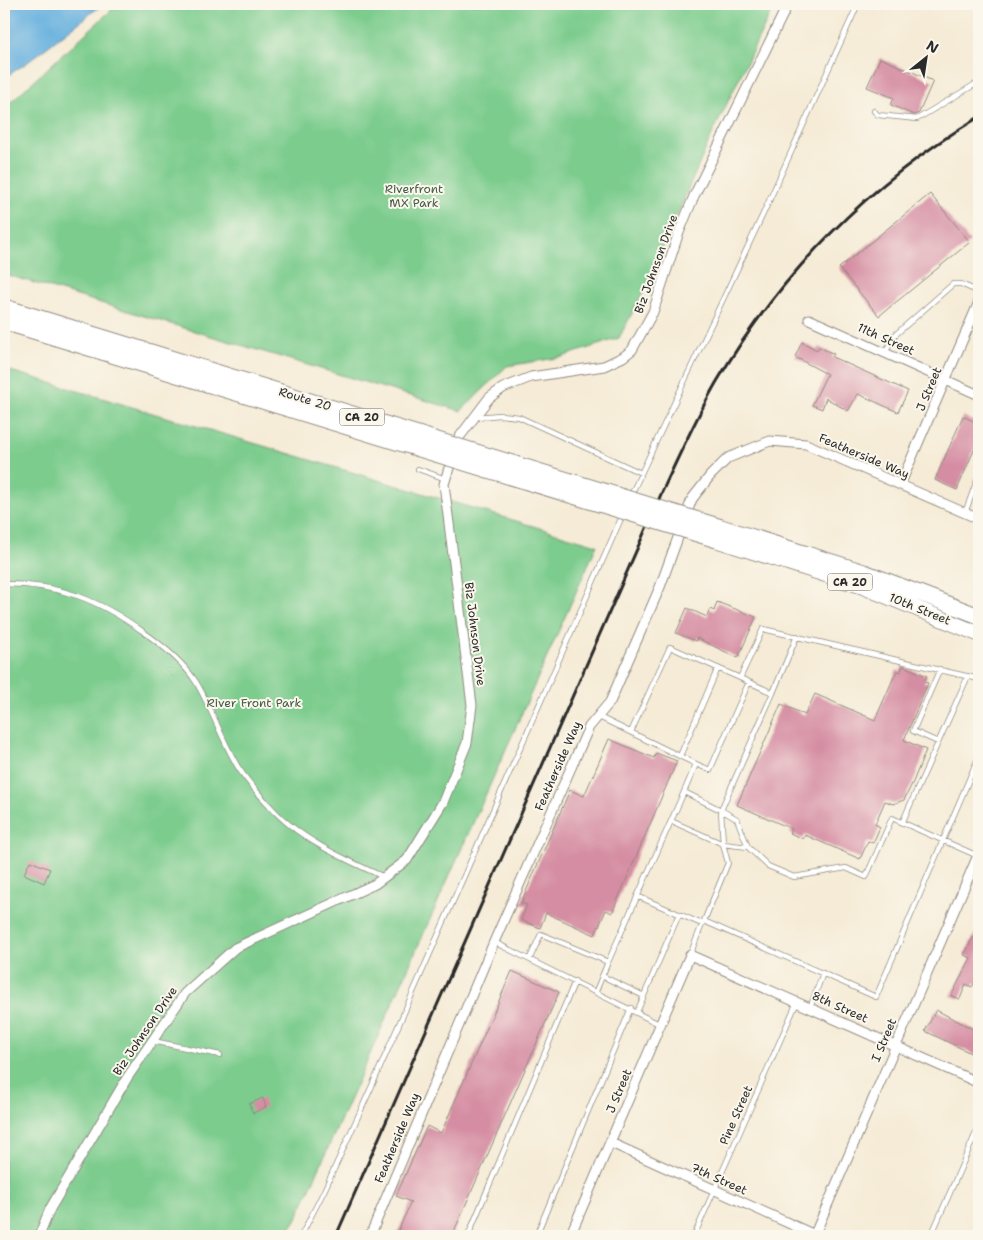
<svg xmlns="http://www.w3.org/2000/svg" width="983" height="1240" font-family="'Shantell Sans',sans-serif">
	<rect width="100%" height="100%" fill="#fbf7ec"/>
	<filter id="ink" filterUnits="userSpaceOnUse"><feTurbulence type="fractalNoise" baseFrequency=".02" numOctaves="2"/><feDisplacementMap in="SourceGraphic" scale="10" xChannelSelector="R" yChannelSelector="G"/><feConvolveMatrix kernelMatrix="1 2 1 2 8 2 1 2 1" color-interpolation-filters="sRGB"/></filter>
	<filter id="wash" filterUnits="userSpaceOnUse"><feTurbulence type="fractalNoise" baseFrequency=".0096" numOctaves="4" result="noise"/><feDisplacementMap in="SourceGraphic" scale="20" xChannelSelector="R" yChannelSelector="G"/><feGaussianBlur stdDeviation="1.12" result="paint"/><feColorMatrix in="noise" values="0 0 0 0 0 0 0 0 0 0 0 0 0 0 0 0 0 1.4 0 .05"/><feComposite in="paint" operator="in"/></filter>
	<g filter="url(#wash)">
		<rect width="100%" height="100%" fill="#f5ebd6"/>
		<path fill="#7bcc8d" stroke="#537c5c" d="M118,4H775L709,141L645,289L619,338L562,357L507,366L461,411L4,274V108Z
			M4,369L597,545L296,1220L285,1236H4Z"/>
		<path fill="#66b0de" stroke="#486e84" d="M4,4H103L28,62L4,78Z"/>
		<g id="blocks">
			<path fill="#d58da3" d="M880,58L933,81L919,113L914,115L891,105L894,98L867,87Z
				M930,194L970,242L879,316L839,268Z
				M802,342L817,350L819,347L834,354L832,357L908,391L898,412L858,394L848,411L826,398L822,409L812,405L827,374L795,357Z
				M963,416L979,424V438L957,490L935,480Z
				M717,602L756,617L738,658L697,638L696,641L676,633L687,608L707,617L710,609L714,611Z
				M903,666L927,676L924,682L928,683L904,740L926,750L913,782L904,800L893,804L885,801L875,824L880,827L873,843L868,841L860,859L805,835L803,839L790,833L792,829L737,805L781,704L805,715L815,694L875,720L897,670L900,672Z
				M609,739L654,758L656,753L677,761L612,913L606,910L595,935L546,913L540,928L521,920L527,905L521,903L570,790L584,796Z
				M30,861L50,869L44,883L24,874Z
				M979,926V984L975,982L972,987L966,984L960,999L951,996L971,958L964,955Z
				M512,971L559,992L452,1236H396L411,1202L396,1196L427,1126L441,1133Z
				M936,1010L979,1032V1057L925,1031Z
				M263,1098L266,1107L253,1113L249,1104Z"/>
		</g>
	</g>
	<g filter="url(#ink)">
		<use href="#blocks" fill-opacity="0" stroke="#908b80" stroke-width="1"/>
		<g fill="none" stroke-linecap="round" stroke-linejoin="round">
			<defs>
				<path id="service" d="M874,111L878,115L917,119L979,82
					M885,353L895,335L953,284H961L979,292
					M475,417L501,415L519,417L641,473
					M418,469L446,479
					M631,495L764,212L858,4
					M965,513L979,475
					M4,584C28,584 55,588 78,596C115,609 175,649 196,682C211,707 220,735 234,760C242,776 257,792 269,805C297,838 344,859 384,877
					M773,693L797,636
					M599,717L696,764L684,792L721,810L773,693L740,678L763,629L979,679
					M631,732L670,647L740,678
					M938,742L913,731L940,669
					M680,756L718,668
					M696,764L710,770L749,682
					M684,792L671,821L723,844L728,863L704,921L876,997L979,756
					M721,810L737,819L748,847L723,844Z
					M902,823L968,676
					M748,847L768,866L794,877L846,868L866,877L892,818L978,856
					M637,896L702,924
					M494,942L661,1025
					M690,955L703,922
					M530,958L541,934L608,962L671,821
					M602,976L644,996
					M596,991L608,962
					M810,1008L823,973
					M637,1012L679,914
					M153,1041L220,1055
					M301,1236L324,1191L371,1088L623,514
					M468,1236L575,981
					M536,1236L631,1008
					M694,1236L797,1002
					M931,1236L979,1126"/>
				<path id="minor" d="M809,319L979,395
					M900,485L979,302
					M611,1143L817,1236
					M39,1236L50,1209L127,1078L185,993L235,948L375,884L407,860L443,802L467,743L472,705L444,484L458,439L489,398L503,388L531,377L604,366L623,357L632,350L653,312L678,235L694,196L788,4
					M370,1236L494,942L589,727L610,702L660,587L692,499L710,476L728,458L770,441L806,444L979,519
					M570,1236L690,955L979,1083
					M814,1236L979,853"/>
				<path id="trunk" d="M721,527L864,572L979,616
					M717,540L862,586L979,634"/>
			</defs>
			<use href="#service" stroke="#908b80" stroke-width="6"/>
			<use href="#minor" stroke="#908b80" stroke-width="11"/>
			<use href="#trunk" stroke="#908b80" stroke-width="17"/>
			<use href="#service" stroke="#fff" stroke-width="4.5"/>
			<use href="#minor" stroke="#fff" stroke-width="9"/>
			<use href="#trunk" stroke="#fff" stroke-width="15"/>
			<path stroke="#2b2b2b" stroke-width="3" d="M336,1236L662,492C679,455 696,418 716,383C780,274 870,182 979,117"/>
			<defs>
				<path id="trunk-bridge" d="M4,307L721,527
					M4,322L717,540"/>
			</defs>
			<use href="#trunk-bridge" stroke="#908b80" stroke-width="17" stroke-linecap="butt"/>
			<use href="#trunk-bridge" stroke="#fff" stroke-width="15"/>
		</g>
	</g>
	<g text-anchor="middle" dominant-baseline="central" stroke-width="4" stroke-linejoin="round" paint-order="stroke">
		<g fill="#fbf7ec" stroke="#696865" stroke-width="1">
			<rect x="339.5" y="408.5" width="45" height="17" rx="4"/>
			<rect x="827.5" y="573.5" width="45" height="17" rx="4"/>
		</g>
		<g font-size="11" font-weight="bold" fill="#2b2b2b">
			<text x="362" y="417">CA 20</text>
			<text x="850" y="582">CA 20</text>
		</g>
		<g font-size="12" fill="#435b48" stroke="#fbf7ec">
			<text x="414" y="189">Riverfront<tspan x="414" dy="14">MX Park</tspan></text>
			<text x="254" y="703">River Front Park</text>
		</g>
		<g font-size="12" fill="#2b2b2b" stroke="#fbf7ec">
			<text transform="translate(656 264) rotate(-70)">Biz Johnson Drive</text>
			<text transform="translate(886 339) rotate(24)">11th Street</text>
			<text transform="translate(929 389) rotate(-67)">J Street</text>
			<text transform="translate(305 399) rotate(17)">Route 20</text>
			<text transform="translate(864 456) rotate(23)">Featherside Way</text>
			<text transform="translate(920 609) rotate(22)">10th Street</text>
			<text transform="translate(475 634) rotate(83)">Biz Johnson Drive</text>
			<text transform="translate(558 766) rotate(-66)">Featherside Way</text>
			<text transform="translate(840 1007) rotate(24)">8th Street</text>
			<text transform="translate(145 1031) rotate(-56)">Biz Johnson Drive</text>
			<text transform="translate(884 1040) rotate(-67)">I Street</text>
			<text transform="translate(619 1091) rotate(-67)">J Street</text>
			<text transform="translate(736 1115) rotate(-66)">Pine Street</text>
			<text transform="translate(397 1138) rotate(-67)">Featherside Way</text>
			<text transform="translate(719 1179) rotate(24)">7th Street</text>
		</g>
	</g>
	<rect width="983" height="1240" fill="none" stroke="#fbf7ec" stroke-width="20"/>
	<g transform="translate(926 58) rotate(30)" stroke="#fbf7ec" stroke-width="4" paint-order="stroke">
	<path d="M0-4L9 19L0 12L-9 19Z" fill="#2b2b2b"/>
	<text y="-8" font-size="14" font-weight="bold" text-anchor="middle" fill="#2b2b2b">N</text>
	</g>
</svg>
